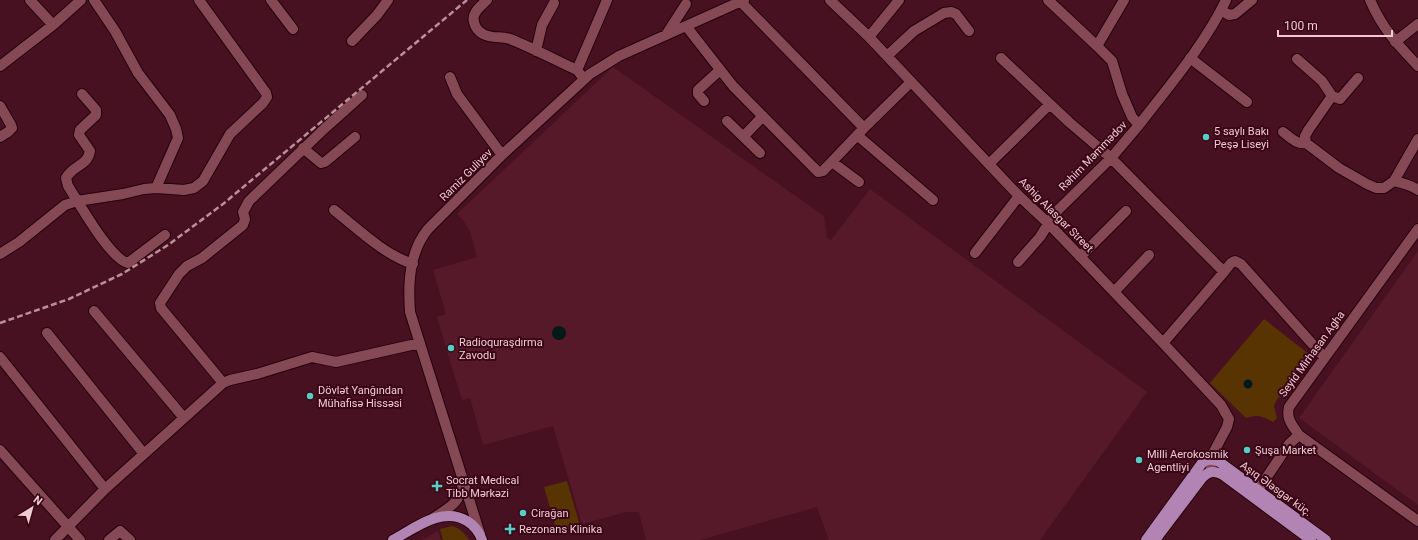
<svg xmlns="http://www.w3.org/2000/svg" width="1418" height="540" font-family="Roboto,sans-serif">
	<rect width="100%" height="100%" fill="#471121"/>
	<path fill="#561929" d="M613,67L824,216L827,238L831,240L870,189L1147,392L1040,540H829L817,507L700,540H646L639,512H626L582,524L553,426L483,445L470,398L462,400L450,361L437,317L446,314L433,270L477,257L471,234L464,221L457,214Z
		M1418,251V505L1299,418Z
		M438,531L441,540H422Z"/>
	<path fill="#583403" d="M1264,319L1310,355L1276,401L1274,406L1277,418L1273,422C1263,416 1257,414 1246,418L1210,383Z
		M567,481L581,529L558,535L544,487Z
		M452,526C459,528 465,533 469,540H443L440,529Z"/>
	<path fill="#031a18" d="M552 333a7 7 0 1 1 14 0a7 7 0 1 1-14 0Z
		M1243.5 384a4.5 4.5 0 1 1 9 0a4.5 4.5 0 1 1-9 0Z"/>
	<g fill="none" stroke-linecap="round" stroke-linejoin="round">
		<defs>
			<path id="minor" d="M30,0L53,25
				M94,0L115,31L138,73L170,115L176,129L178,138L156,188
				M271,0L293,29
				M487,0C481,6 471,13 474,22C475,27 479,32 483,34C492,39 501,36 510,39C533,48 555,60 577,70
				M830,0L869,37L1019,196L1048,223L1163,343L1221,405L1229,419L1227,427L1210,459L1211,471
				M1048,0L1097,46
				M1370,0C1382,28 1397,44 1418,66
				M741,2L864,128
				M1221,10L1229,15L1235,14L1252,0
				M686,26L733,86L818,172L823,171L864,128L911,82
				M666,35L686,4
				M869,37L899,0
				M352,41L377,15L388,0
				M1395,42L1418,24
				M536,51L542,25L554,3
				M887,56L914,31L944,13L951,12L956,14L969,31
				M1001,58L1069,122L1111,158L1224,272
				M1190,58L1247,102
				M1297,59L1322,81L1332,96
				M0,66L53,25L81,0
				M581,75L577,70L607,0
				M450,77L457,94L502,155
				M82,94L96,110V115L80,130L79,135L90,151C87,167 74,164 66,178L68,186C79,203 110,259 128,263L165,235
				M704,101L698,94V90L720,70
				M0,106L11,125L12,128L8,132L0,137
				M727,121L760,153
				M1139,125C1169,86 1205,44 1226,0
				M1283,132C1290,137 1297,145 1306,143L1339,168L1367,184L1376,188H1384L1394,181C1402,183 1411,185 1418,190
				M857,135L933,200
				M744,136L763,116
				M1306,143L1305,136L1309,129L1332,96L1340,99L1358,78
				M303,148L321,163L325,162L355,137
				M832,162L859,182
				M989,164L1050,104
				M1394,181L1418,139
				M334,210C358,229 383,254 413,264
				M1418,229L1289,407C1286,419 1292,425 1299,435L1418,521
				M975,253L1019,196
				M0,254L19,242L65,205L77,201L123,194L144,189L156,188L184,190L194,188L203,181L230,134L263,103L267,97L266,93L199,0
				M1080,257L1126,211
				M1018,262L1040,237L1055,213L1111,158L1139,125L1132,117L1122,94L1112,61L1097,46L1124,0
				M1114,292L1149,255
				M94,311L184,418
				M47,333L144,454
				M1163,343L1224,272L1231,263L1235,261L1241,264L1324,357
				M0,357L105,489
				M223,383L161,308L160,303L179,274L187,266L202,258L243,225L245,219L243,212L249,201L324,129L362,95
				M0,450L80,540
				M1258,490L1289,444L1299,435
				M432,519C449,507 459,505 463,483
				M480,534L410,312C408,284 409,252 428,229L502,155L590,74L619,56L744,0
				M55,540L105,489L223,383L230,380L257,374L312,357L336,362L420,343
				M109,540L120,531L130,540"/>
			<path id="major" d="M393,540C415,528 442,506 467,521C474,525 480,533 482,540
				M1146,540L1202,463C1208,458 1214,459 1221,463L1326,540
				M1155,540L1202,478C1209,471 1214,470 1223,475L1311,540"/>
		</defs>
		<use href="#minor" stroke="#26010b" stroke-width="12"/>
		<use href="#major" stroke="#26010b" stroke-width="12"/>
		<use href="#minor" stroke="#854956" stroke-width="10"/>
		<use href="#major" stroke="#b184b4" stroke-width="10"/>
		<path stroke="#ba909a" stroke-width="2.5" stroke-dasharray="6 3" stroke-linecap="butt" d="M0,323L69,299L122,274L168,245L223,204L467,0"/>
	</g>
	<g fill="#56cec3" stroke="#3b0617" stroke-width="1.5">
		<circle cx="1206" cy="137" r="4"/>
		<circle cx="451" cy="348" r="4"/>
		<circle cx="310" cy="396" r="4"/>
		<circle cx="1247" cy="450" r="4"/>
		<circle cx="1139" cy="460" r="4"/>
		<path d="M435 480h4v4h4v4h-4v4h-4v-4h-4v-4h4z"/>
		<circle cx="523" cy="513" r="4"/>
		<path d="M508 523h4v4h4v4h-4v4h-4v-4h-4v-4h4z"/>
	</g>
	<g text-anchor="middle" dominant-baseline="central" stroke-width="4" stroke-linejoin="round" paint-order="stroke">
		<g font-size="11" fill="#efcbd1" stroke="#3b0617" text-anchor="start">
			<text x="1214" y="131">5 saylı Bakı<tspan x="1214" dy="13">Peşə Liseyi</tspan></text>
			<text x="459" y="342">Radioquraşdırma<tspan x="459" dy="13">Zavodu</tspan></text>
			<text x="318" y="390">Dövlət Yanğından<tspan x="318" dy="13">Mühafisə Hissəsi</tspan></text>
			<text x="1255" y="450">Şuşa Market</text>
			<text x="1147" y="454">Milli Aerokosmik<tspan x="1147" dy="13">Agentliyi</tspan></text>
			<text x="446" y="480">Socrat Medical<tspan x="446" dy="13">Tibb Mərkəzi</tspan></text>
			<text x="531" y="513">Cirağan</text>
			<text x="519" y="529">Rezonans Klinika</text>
		</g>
		<g font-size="11" fill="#efcbd1" stroke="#3b0617">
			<text transform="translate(1093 156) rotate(-46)">Rəhim Məmmədov</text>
			<text transform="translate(466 175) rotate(-45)">Ramiz Guliyev</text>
			<text transform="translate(1056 215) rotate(45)">Ashig Alasgar Street</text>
			<text transform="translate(1312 354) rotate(-54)">Seyid Mirhasan Agha</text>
			<text transform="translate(1276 489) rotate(36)">Aşıq Ələsgər küç.</text>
		</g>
	</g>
	<g transform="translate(32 508) rotate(37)" stroke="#3b0617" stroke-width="3" paint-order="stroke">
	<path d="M0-3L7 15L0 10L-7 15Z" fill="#efcbd1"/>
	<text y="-6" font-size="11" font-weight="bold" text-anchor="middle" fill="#efcbd1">N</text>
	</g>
	<path d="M1278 30v6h114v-6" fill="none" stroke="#efcbd1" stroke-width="2"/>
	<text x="1284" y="30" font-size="12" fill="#efcbd1" stroke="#3b0617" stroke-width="3" paint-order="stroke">100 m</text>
</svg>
